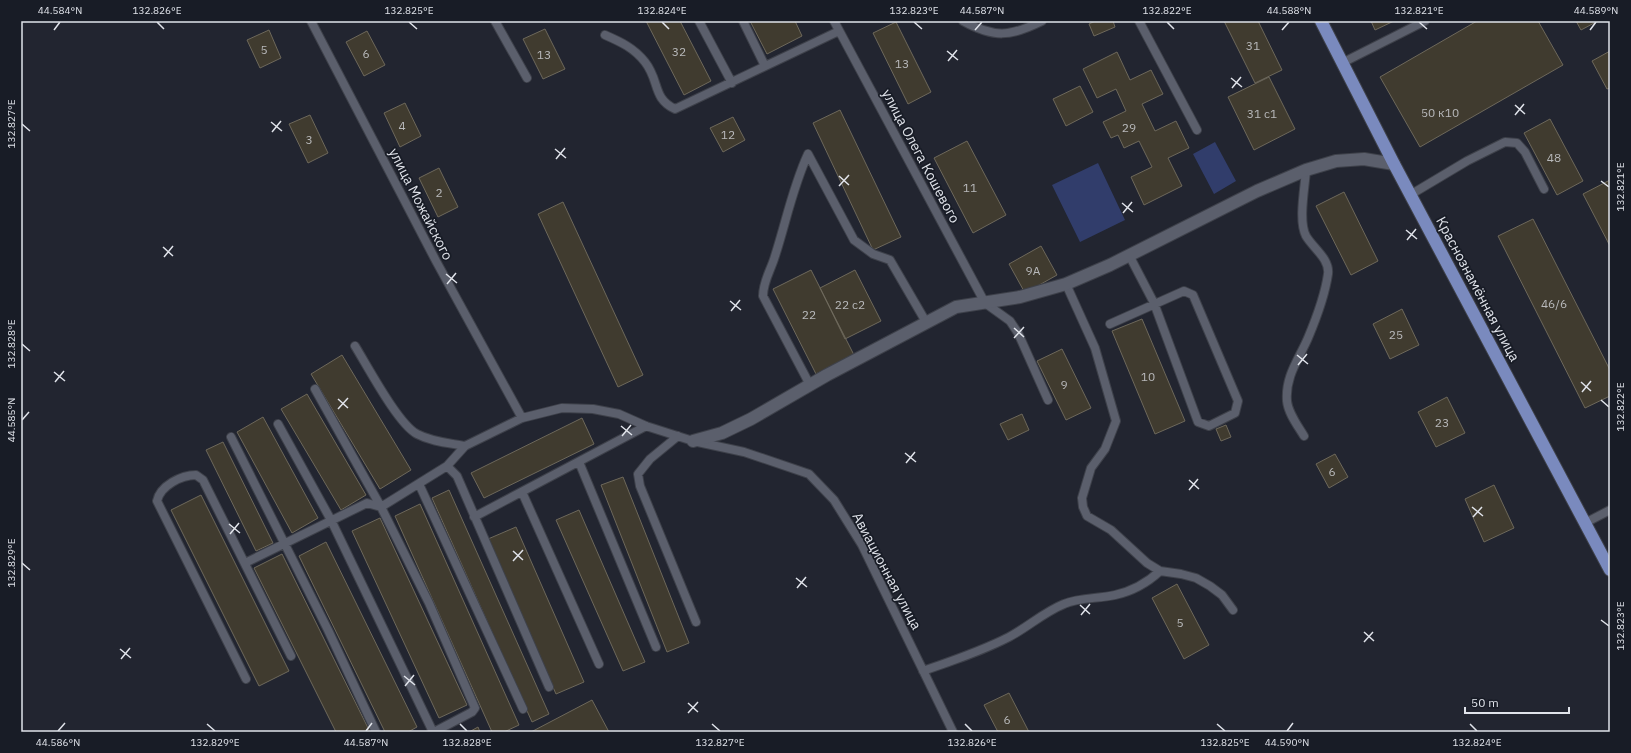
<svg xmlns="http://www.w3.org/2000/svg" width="1631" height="753" font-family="'IBM Plex Sans',sans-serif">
	<rect width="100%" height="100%" fill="#222530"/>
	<path fill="#313d6b" d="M1215,142L1236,181L1214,194L1193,154Z
		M1098,163L1125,220L1080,242L1052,185Z"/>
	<path fill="#403b2f" stroke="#6d685b" d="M646,21H680L711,81L684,95Z
		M750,21H795L802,36L767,54Z
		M1095,21H1113L1115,27L1094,36L1089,24Z
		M1224,21H1258L1282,70L1255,83Z
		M1371,21H1394L1375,30Z
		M1477,21H1538L1563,65L1420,147L1380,77Z
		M1576,21H1598L1581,30Z
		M896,22L931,92L908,104L873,33Z
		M545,29L565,69L543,79L523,39Z
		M269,30L281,58L260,68L247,40Z
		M367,31L385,65L364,76L346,42Z
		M1610,51V88L1607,89L1592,61Z
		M1117,52L1130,80L1151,70L1163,94L1142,104L1155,131L1176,121L1189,148L1168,158L1182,186L1144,205L1131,177L1152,167L1139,141L1124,148L1118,135L1111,138L1103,122L1126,111L1116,89L1097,98L1083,69Z
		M1269,77L1295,129L1254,150L1228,97Z
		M1080,86L1093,112L1066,126L1053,99Z
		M405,103L421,136L400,147L384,113Z
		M840,110L901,237L873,250L813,123Z
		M310,115L328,153L308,163L289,124Z
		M733,117L745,140L723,152L710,128Z
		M1550,119L1583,181L1557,195L1524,133Z
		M967,141L1006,215L973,233L934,158Z
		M439,168L458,207L438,217L419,178Z
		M1610,180V246L1583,194Z
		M1344,192L1378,261L1351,275L1316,206Z
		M563,202L643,375L618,387L538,214Z
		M1533,219L1610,370V396L1585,408L1498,236Z
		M1041,246L1057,275L1025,293L1009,264Z
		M811,270L854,355L816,374L773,289Z
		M855,270L881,321L845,339L820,288Z
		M1402,309L1419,345L1390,359L1373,324Z
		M1142,319L1185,421L1155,434L1112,331Z
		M1062,349L1091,408L1066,420L1037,361Z
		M342,355L411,470L380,489L311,374Z
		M307,394L366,495L341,510L281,409Z
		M1447,397L1465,433L1436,447L1418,412Z
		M1022,414L1029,430L1008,440L1000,424Z
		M263,417L318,518L292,533L237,432Z
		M582,418L594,444L484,498L471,473Z
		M1226,425L1231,437L1221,441L1216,429Z
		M223,442L273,543L256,551L206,450Z
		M1335,454L1348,477L1329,488L1316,464Z
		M623,477L689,643L667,652L601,485Z
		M1494,485L1514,528L1484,542L1465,499Z
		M449,490L549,714L532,722L432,498Z
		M201,495L289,671L259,686L171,510Z
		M420,504L519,725L504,732H492L395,516Z
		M579,510L645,662L623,671L556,520Z
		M380,518L467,705L439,718L352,531Z
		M516,527L584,682L556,694L488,539Z
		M326,542L417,727L408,732H385L299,556Z
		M282,554L370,732H336L254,568Z
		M1177,584L1209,645L1184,659L1152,598Z
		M1009,693L1029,732H998L984,705Z
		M592,700L609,732H531Z
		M478,727L480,732H469Z"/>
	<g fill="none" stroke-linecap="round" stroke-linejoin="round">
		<defs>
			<path id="lane" d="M311,21L436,261L522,418
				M495,21L527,78
				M699,21L732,83
				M743,21L765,66
				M834,21L985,303L1010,321L1018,333L1048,400
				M963,21C994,38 1010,37 1042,21
				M1139,21L1197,130
				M605,35C621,42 634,48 645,62C660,81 652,98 675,109L839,31
				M1342,63L1425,21
				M808,154C793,186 786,222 775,256C771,270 763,281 763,296L810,385
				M808,154L854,240L873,254L890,260L926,322
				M1410,195L1467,161L1505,142L1517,143L1525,152L1544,189
				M1066,284L1095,348L1116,421L1105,449L1091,468L1082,498L1083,507L1087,516L1111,530L1147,563L1160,571L1181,574L1196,578L1210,586L1222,595L1233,610
				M1110,324L1184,291L1193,295L1238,401L1235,413L1209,426L1198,422L1154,303L1129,255
				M355,346C368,367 398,424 417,434C432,442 449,443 465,446
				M315,389L381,507L429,603L475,708L472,712L434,732
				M278,424L331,520L433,732
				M678,436L650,459L638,474L640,486L696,622
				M1304,436C1298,426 1288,413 1287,401C1285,376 1299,359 1308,338C1316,319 1325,295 1328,274C1330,259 1313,248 1306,236C1298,221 1305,187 1306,170
				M231,437L328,630L376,732
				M579,462L656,647
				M447,466L457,476L549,687
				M419,484L523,709
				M522,492L599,664
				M474,517L646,426
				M1585,523L1610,510
				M245,563L367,503L381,507L447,466L465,446L522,418L562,408L593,409L619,414L646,426L693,441L744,452L809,474L834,500L862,545L953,732
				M923,671C952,661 982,651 1009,637C1028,627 1044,612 1064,604C1080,597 1098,599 1115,595C1133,591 1147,583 1160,571
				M246,679L157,501C160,486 181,475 196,475L203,480L291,656"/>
			<path id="street" d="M693,441L722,433L751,419L827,375L956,307L1020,297L1066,284L1110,265L1257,191L1306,170L1336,161L1364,159L1394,164"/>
			<path id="primary" d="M1321,21L1394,164L1610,570"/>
		</defs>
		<use href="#lane" stroke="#3e414a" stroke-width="10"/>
		<use href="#street" stroke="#3e414a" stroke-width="14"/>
		<use href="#primary" stroke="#3e414a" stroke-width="14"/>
		<use href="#lane" stroke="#5b5f6c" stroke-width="8"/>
		<use href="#street" stroke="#5b5f6c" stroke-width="12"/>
		<use href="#primary" stroke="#7a8abe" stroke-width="12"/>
	</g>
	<path fill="none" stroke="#e0e3ea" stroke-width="1.5" d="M157,22L164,29M409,22L417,29M662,22L669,29M914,22L922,29M1167,22L1174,29M1419,22L1427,29M54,30L60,22M975,30L982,22M1282,30L1289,22M1590,30L1596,22M947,51L958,60M948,61L957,50M1231,78L1242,87M1232,88L1241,77M1515,105L1525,114M1515,115L1524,104M271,122L282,131M22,124L30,131M272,132L281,121M555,149L566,158M556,159L565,148M839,176L849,185M1601,181L1609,187M839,186L849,175M1122,203L1133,212M1123,213L1132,202M1406,230L1417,239M1407,240L1416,229M163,247L173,256M164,257L173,246M446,274L457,283M447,284L456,273M730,301L741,310M731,311L740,300M1014,328L1024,337M1014,338L1024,327M22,344L30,351M1297,355L1308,364M1298,365L1307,354M54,372L65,381M55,382L64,371M1581,382L1591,391M1582,392L1591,381M338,399L348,408M1601,400L1609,407M338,409L348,398M22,420L29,412M621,426L632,435M622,436L631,425M905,453L916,462M906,463L915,452M1189,480L1199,489M1189,490L1198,479M1472,507L1483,516M1473,517L1482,507M229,524L240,533M230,534L239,523M513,551L523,560M513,561L523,550M22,563L30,570M796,578L807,587M797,588L806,577M1080,605L1090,614M1081,615L1090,604M1601,620L1609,626M1364,632L1374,641M1364,642L1373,632M120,649L131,658M121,659L130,648M404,676L415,685M405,686L414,675M688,703L698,712M688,713L698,702M207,724L215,731M460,724L467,731M712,724L720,731M965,724L972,731M1217,724L1225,731M1470,724L1477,731M58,731L65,723M366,731L372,723M1287,731L1293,723"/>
	<g text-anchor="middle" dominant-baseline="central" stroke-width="3.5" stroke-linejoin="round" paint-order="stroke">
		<g font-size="12" fill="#b8b9bb">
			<text x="1253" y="45">31</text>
			<text x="264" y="49">5</text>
			<text x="679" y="51">32</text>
			<text x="366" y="53">6</text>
			<text x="544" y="54">13</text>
			<text x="902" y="63">13</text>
			<text x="1440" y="112">50 к10</text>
			<text x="1262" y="113">31 с1</text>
			<text x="402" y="125">4</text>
			<text x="1129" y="127">29</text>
			<text x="728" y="134">12</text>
			<text x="309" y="139">3</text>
			<text x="1554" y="157">48</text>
			<text x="970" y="187">11</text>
			<text x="439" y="192">2</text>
			<text x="1033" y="270">9А</text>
			<text x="1554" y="303">46/6</text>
			<text x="850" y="304">22 с2</text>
			<text x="809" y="314">22</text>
			<text x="1396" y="334">25</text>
			<text x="1148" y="376">10</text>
			<text x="1064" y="384">9</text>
			<text x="1442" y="422">23</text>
			<text x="1332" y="471">6</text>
			<text x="1180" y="622">5</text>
			<text x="1007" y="719">6</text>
		</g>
		<g font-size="14" fill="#e0e3ea" stroke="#181c26">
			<text transform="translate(921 156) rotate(62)">улица Олега Кошевого</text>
			<text transform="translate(421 204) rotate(63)">улица Можайского</text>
			<text transform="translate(1478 289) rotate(62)">Краснознамённая улица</text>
			<text transform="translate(887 571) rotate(62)">Авиационная улица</text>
		</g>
	</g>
	<rect width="1631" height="753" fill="none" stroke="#181c26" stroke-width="44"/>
	<path d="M1465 707v6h104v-6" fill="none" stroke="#e0e3ea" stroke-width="2"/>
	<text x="1471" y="707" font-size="12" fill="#e0e3ea" stroke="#181c26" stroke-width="3" paint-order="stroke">50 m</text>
	<rect x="22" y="22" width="1587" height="709" fill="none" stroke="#e0e3ea" stroke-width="1.5"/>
	<g font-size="10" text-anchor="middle" fill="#e0e3ea">
		<text x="60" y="14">44.584°N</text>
		<text x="157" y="14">132.826°E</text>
		<text x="409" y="14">132.825°E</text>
		<text x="662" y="14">132.824°E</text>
		<text x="914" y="14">132.823°E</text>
		<text x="982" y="14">44.587°N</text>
		<text x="1167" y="14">132.822°E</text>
		<text x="1289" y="14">44.588°N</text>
		<text x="1419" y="14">132.821°E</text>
		<text x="1596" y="14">44.589°N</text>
		<text transform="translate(11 124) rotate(-90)" y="4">132.827°E</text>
		<text transform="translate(1620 187) rotate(-90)" y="4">132.821°E</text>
		<text transform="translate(11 344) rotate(-90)" y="4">132.828°E</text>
		<text transform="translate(1620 407) rotate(-90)" y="4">132.822°E</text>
		<text transform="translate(11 420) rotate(-90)" y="4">44.585°N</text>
		<text transform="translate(11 563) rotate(-90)" y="4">132.829°E</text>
		<text transform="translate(1620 626) rotate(-90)" y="4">132.823°E</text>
		<text x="58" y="746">44.586°N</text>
		<text x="215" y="746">132.829°E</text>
		<text x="366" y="746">44.587°N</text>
		<text x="467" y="746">132.828°E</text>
		<text x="720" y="746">132.827°E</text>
		<text x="972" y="746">132.826°E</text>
		<text x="1225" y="746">132.825°E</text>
		<text x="1287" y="746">44.590°N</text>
		<text x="1477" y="746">132.824°E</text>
	</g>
</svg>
